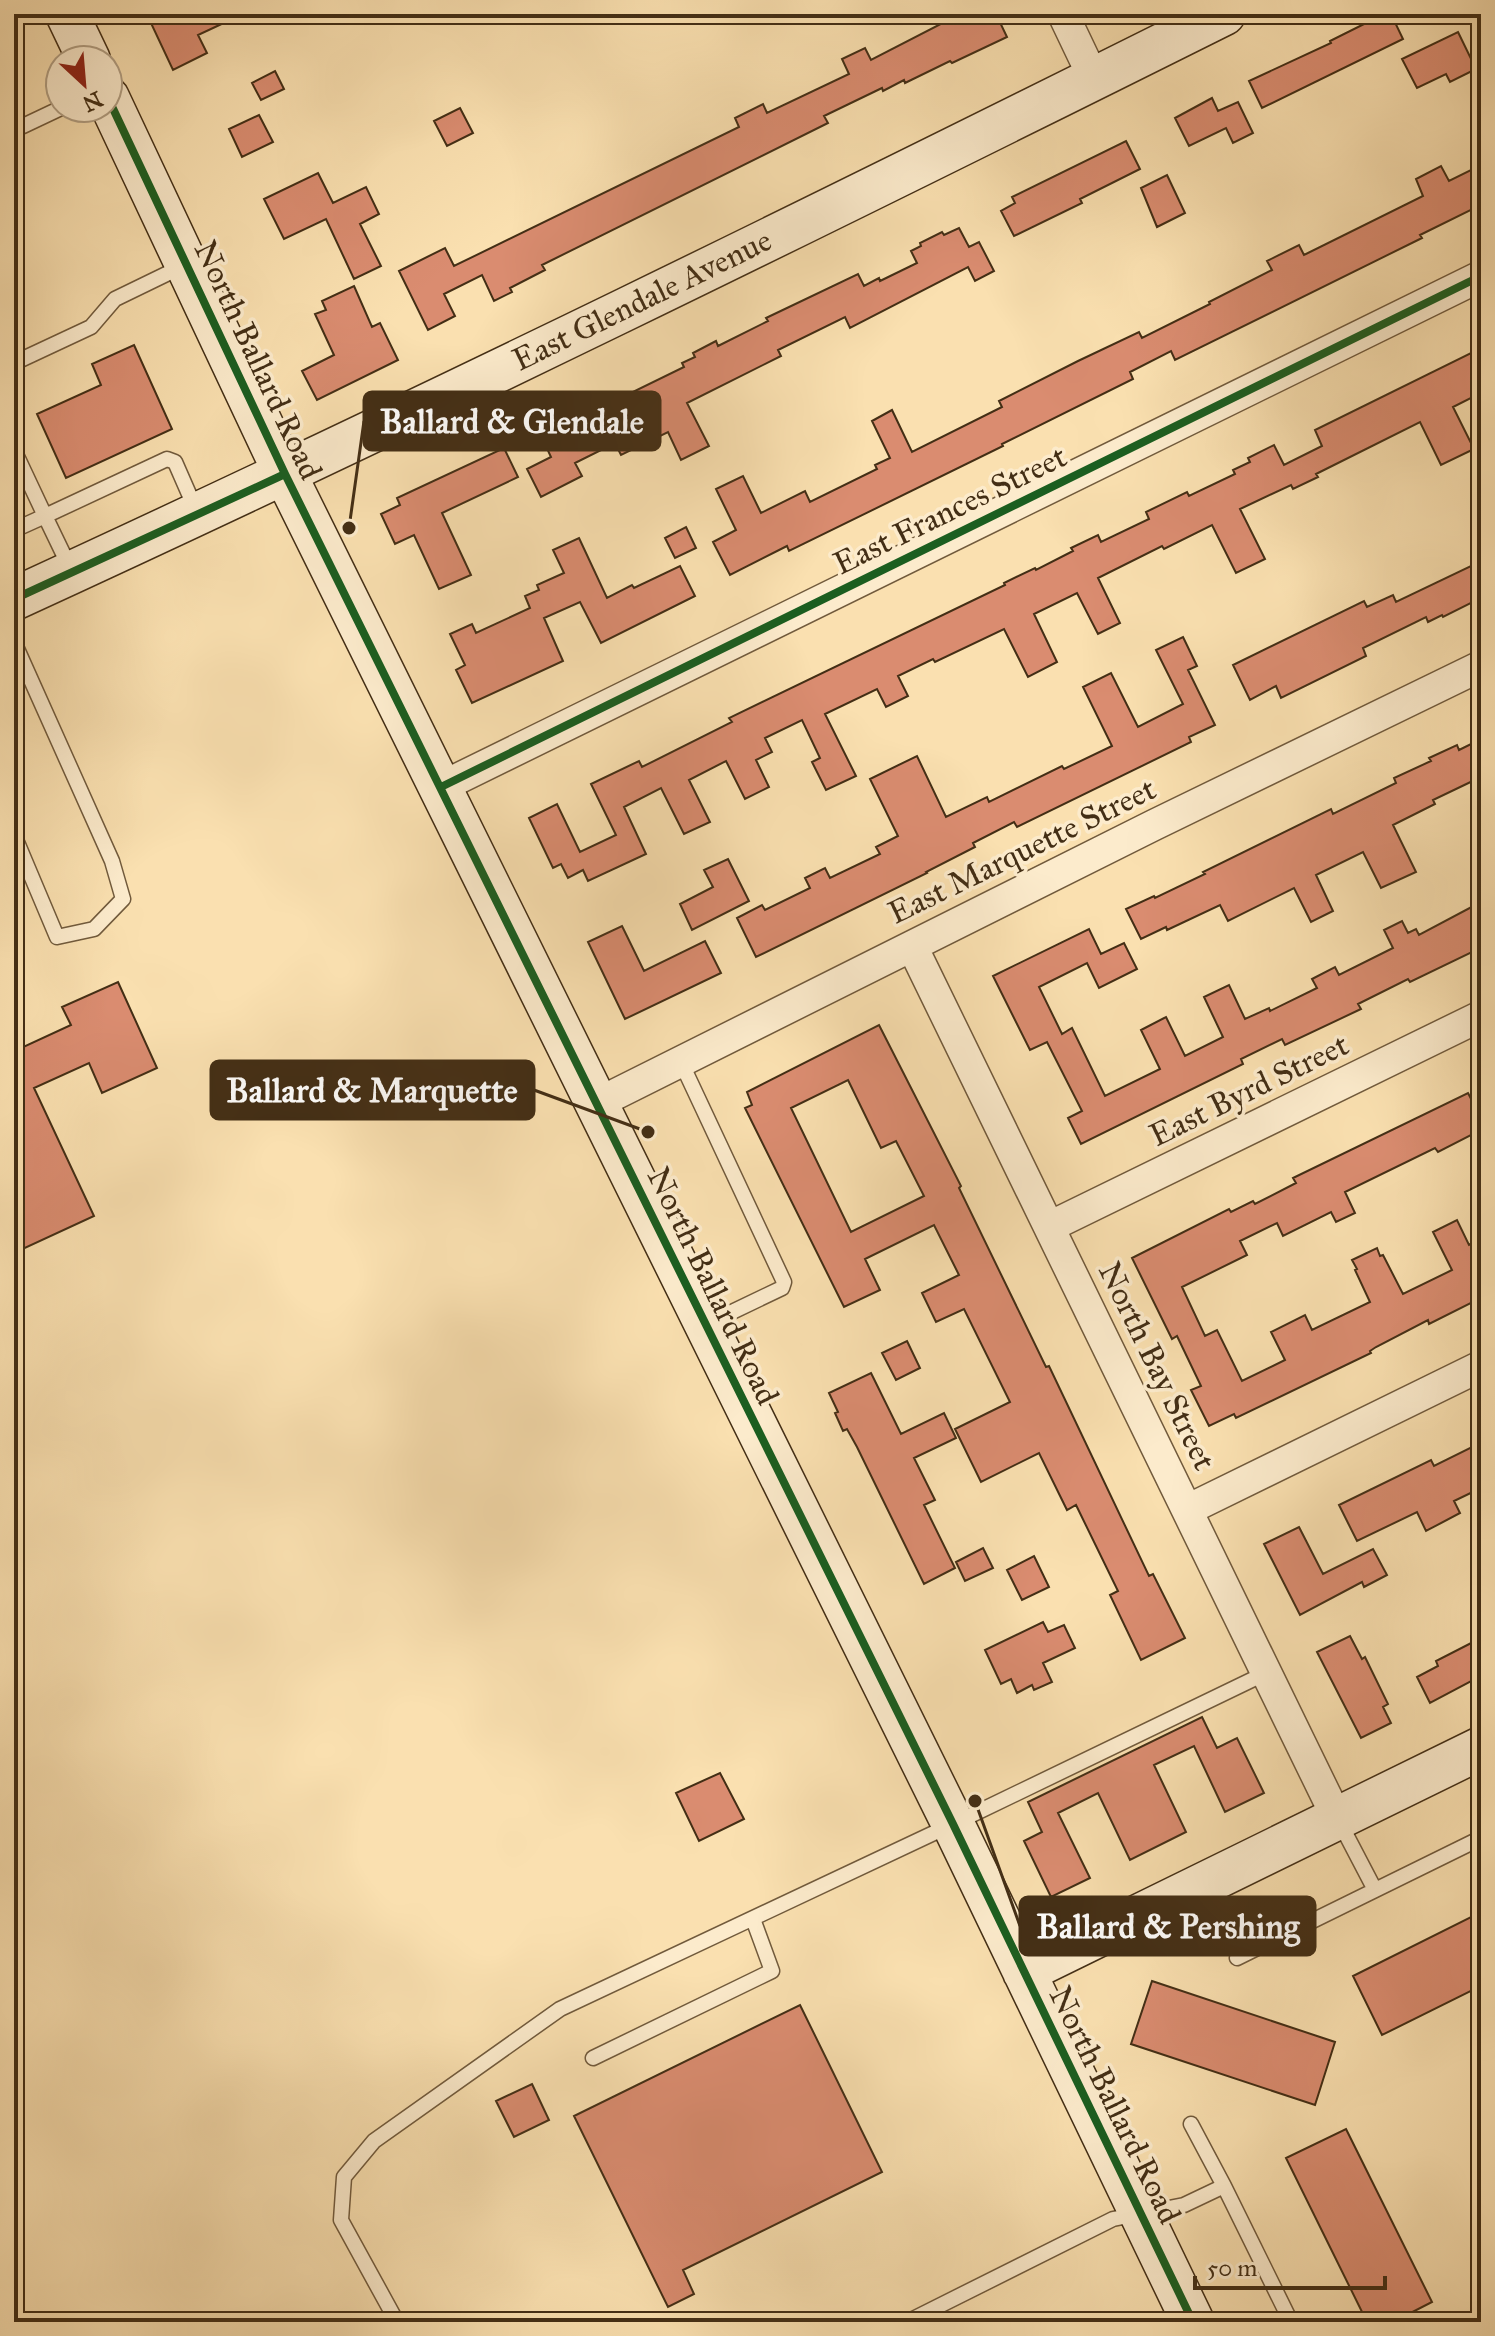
<svg xmlns="http://www.w3.org/2000/svg" width="1495" height="2336" font-family="'IM FELL Great Primer',serif">
	<rect width="100%" height="100%" fill="#fae0b0"/>
	<filter id="stains"><feTurbulence type="fractalNoise" baseFrequency=".0025" numOctaves="4"/><feColorMatrix values="0 0 0 0 .2 0 0 0 0 .09 0 0 0 0 .02 0 0 0 .5 -.17"/></filter>
	<radialGradient id="worn" r=".72"><stop offset=".6" stop-color="#630" stop-opacity="0"/><stop offset="1" stop-color="#630" stop-opacity=".3"/></radialGradient>
	<path fill="#da8c70" stroke="#432e15" stroke-width="2" fill-rule="evenodd" d="M165,14H243L198,35L207,53L173,70L150,21Z
		M960,14H996L1007,37L952,63L950,61L905,83L904,80L883,91L882,88L824,116L828,123L542,265L545,270L510,288L512,292L494,301L482,275L444,294L455,316L428,330L399,271L445,248L454,266L739,127L735,118L763,104L767,113L849,74L842,59L865,48L871,60Z
		M1384,14H1391L1403,39L1262,108L1249,81L1331,43L1330,41Z
		M1458,32L1476,69L1450,82L1446,74L1417,88L1402,59Z
		M275,71L284,89L261,100L252,83Z
		M1212,98L1218,111L1238,102L1253,133L1233,143L1226,128L1189,146L1175,118Z
		M460,108L473,133L447,146L434,121Z
		M259,115L273,142L242,157L229,129Z
		M1126,141L1140,169L1080,199L1082,203L1014,236L1001,211L1015,203L1012,197Z
		M1481,165V205L1420,235L1422,238L1175,360L1171,351L1130,372L1133,379L1002,444L1003,446L789,551L787,546L730,575L713,542L736,530L716,489L743,476L761,513L805,491L810,502L877,469L875,465L890,458L872,421L892,410L912,452L1002,407L999,401L1078,361L1139,332L1142,338L1210,304L1209,302L1272,270L1267,261L1299,245L1304,255L1423,196L1416,179L1441,166L1449,181Z
		M318,173L333,203L366,187L379,214L360,224L381,266L354,279L326,219L284,239L264,199Z
		M1167,175L1185,213L1157,227L1141,188Z
		M959,228L969,247L979,242L994,271L975,281L968,267L850,328L845,317L778,350L781,356L687,403L709,446L681,460L668,432L621,455L615,443L575,463L582,476L541,497L527,469L551,457L544,442L555,437L551,430L563,423L560,418L582,407L586,415L684,367L682,363L695,357L693,353L716,341L718,346L768,321L766,318L858,274L864,286L879,278L880,281L917,263L911,251L921,246L920,243L942,232L944,235Z
		M354,286L372,327L380,323L398,360L317,400L302,371L334,355L315,314L326,310L322,301Z
		M134,345L172,429L66,478L37,414L101,385L92,364Z
		M1471,353L1481,373V393L1453,407L1474,449L1441,465L1420,422L1316,474L1318,477L1293,489L1291,485L1240,509L1265,559L1236,573L1212,525L1164,549L1162,546L1098,578L1120,623L1098,634L1077,593L1034,614L1057,662L1028,677L1004,629L935,662L933,659L898,676L908,696L886,707L877,689L825,714L856,776L826,790L812,762L820,758L802,720L765,738L772,752L756,760L769,787L745,799L726,761L689,780L710,822L684,834L661,788L624,807L646,854L588,881L583,870L568,878L561,864L553,868L529,818L557,804L580,852L616,835L591,784L639,761L642,767L732,722L729,718L1005,585L1004,583L1035,568L1036,570L1073,551L1071,548L1098,535L1101,542L1149,519L1146,512L1187,492L1189,496L1235,474L1233,470L1250,462L1248,458L1274,445L1284,465L1322,446L1315,430Z
		M504,448L518,477L442,513L471,575L439,589L414,535L395,544L381,514L400,505L397,498Z
		M686,527L696,548L675,558L665,538Z
		M579,538L607,598L632,585L634,588L680,566L695,596L601,643L580,602L544,618L563,661L472,703L456,670L465,665L450,634L472,624L476,633L530,608L525,596L539,590L537,585L564,573L553,550Z
		M1473,565L1481,582V598L1443,617L1442,615L1428,622L1426,617L1363,648L1366,656L1281,698L1276,686L1250,700L1233,665L1364,601L1367,607L1393,595L1396,602Z
		M1183,637L1197,666L1188,670L1215,725L1189,737L1191,742L1017,827L1014,822L973,843L975,847L926,872L927,873L756,957L737,918L762,905L765,910L810,888L805,878L825,868L830,878L880,854L876,847L898,836L870,779L917,756L946,817L987,797L989,802L1062,766L1064,769L1112,746L1083,687L1111,673L1138,727L1183,704L1156,650Z
		M1481,739V777L1433,800L1435,804L1393,825L1416,872L1381,888L1363,852L1316,875L1333,911L1311,922L1294,888L1228,921L1220,905L1167,930L1166,927L1141,939L1126,909L1154,896L1155,898L1205,874L1203,872L1331,809L1333,814L1396,783L1394,778L1431,761L1429,758L1457,745L1459,750Z
		M728,859L749,901L692,930L680,904L713,887L704,870Z
		M1481,902V961L1476,950L1410,982L1408,979L1358,1004L1361,1009L1285,1045L1282,1039L1241,1059L1243,1064L1081,1144L1068,1118L1082,1111L1047,1042L1030,1050L993,976L1089,929L1101,954L1124,943L1137,969L1099,988L1087,963L1039,987L1062,1034L1072,1028L1105,1096L1160,1069L1141,1030L1166,1017L1185,1056L1223,1037L1204,997L1229,985L1245,1019L1269,1008L1270,1011L1317,988L1312,979L1335,967L1339,975L1393,948L1384,930L1402,921L1408,933L1416,929L1419,935Z
		M622,926L644,971L705,941L721,973L625,1019L588,942Z
		M118,982L157,1068L102,1093L89,1063L34,1088L94,1216L14,1253V1043L17,1050L71,1025L62,1007Z
		M879,1025L961,1186L959,1188L1046,1367L1049,1366L1149,1576L1153,1574L1185,1638L1141,1660L1110,1595L1118,1591L1076,1505L1067,1510L1039,1453L981,1482L955,1429L1010,1402L964,1309L936,1322L922,1293L959,1275L934,1225L865,1259L880,1290L844,1307L745,1108L752,1105L747,1092ZM848,1080L881,1148L896,1141L924,1196L851,1232L791,1108Z
		M1468,1093L1481,1118V1130L1438,1152L1435,1148L1345,1192L1355,1213L1336,1222L1331,1212L1283,1236L1277,1223L1240,1241L1247,1255L1182,1287L1205,1336L1217,1330L1242,1381L1285,1360L1271,1332L1305,1315L1312,1330L1370,1302L1355,1270L1357,1269L1352,1260L1377,1248L1380,1256L1383,1255L1403,1294L1452,1270L1433,1232L1457,1220L1469,1245L1481,1239V1298L1429,1324L1428,1320L1376,1347L1370,1351L1371,1353L1236,1418L1234,1414L1209,1426L1191,1390L1201,1386L1177,1336L1172,1339L1132,1258L1229,1209L1231,1212L1253,1201L1255,1204L1296,1183L1293,1178Z
		M907,1341L920,1368L896,1380L882,1353Z
		M871,1373L901,1434L944,1413L956,1438L914,1458L935,1500L924,1505L955,1568L924,1584L857,1447L847,1429L843,1431L835,1413L838,1412L829,1393Z
		M1472,1447L1481,1465V1488L1454,1501L1460,1513L1426,1531L1417,1512L1357,1541L1339,1505L1431,1460L1434,1466Z
		M1299,1527L1323,1574L1373,1549L1387,1575L1364,1587L1362,1582L1300,1615L1264,1544Z
		M983,1548L993,1568L965,1581L956,1562Z
		M1034,1556L1049,1587L1022,1600L1007,1570Z
		M1043,1622L1048,1632L1064,1625L1075,1648L1043,1663L1052,1682L1034,1690L1032,1685L1017,1693L1011,1679L1001,1684L985,1650Z
		M1350,1636L1362,1659L1365,1657L1388,1704L1383,1707L1391,1723L1361,1738L1317,1652Z
		M1481,1638V1676L1430,1703L1417,1677L1438,1666L1436,1661Z
		M1202,1717L1217,1748L1237,1738L1264,1793L1225,1812L1194,1746L1154,1765L1186,1832L1130,1860L1098,1793L1058,1813L1090,1878L1051,1897L1024,1841L1042,1832L1028,1802Z
		M720,1773L744,1819L699,1841L676,1793Z
		M1481,1912V1986L1382,2035L1353,1976Z
		M1152,1981L1335,2042L1315,2105L1131,2044Z
		M800,2005L882,2172L683,2270L694,2294L668,2307L574,2116Z
		M532,2084L549,2120L514,2137L496,2101Z
		M1346,2129L1432,2302L1393,2322H1367L1286,2158Z"/>
	<g fill="none" stroke-linecap="round" stroke-linejoin="round">
		<defs>
			<path id="lane" d="M14,114L19,124L23,126L61,108
				M14,363L91,327L115,299L185,265
				M14,450L45,516L14,530
				M71,570L45,516L167,459L175,462L196,510
				M14,642L112,861L123,899L94,929L57,937L14,835
				M681,1062L784,1282L782,1288L709,1323
				M1340,1823L1375,1890
				M1237,1958L1481,1838
				M593,2058L772,1971L753,1919
				M1191,2124L1224,2186
				M397,2322L341,2220L344,2177L374,2141L560,2009L953,1824L1266,1673
				M907,2322L1113,2219L1184,2205L1224,2186L1291,2322"/>
			<path id="street" d="M1063,14L1094,79
				M441,787L1481,276
				M912,946L1337,1818
				M596,1104L1154,825L1481,666
				M1049,1227L1481,1016
				M1187,1510L1481,1366"/>
			<path id="secondary" d="M67,14L89,60
				M108,98L285,474L953,1824L1193,2322
				M14,599C421,412 823,214 1224,14
				M1024,1972L1481,1748"/>
		</defs>
		<use href="#lane" stroke="#715a3c" stroke-width="17"/>
		<use href="#street" stroke="#715a3c" stroke-width="33"/>
		<use href="#secondary" stroke="#432e15" stroke-width="45"/>
		<use href="#lane" stroke="#fcebcc" stroke-width="14"/>
		<use href="#street" stroke="#fcebcc" stroke-width="30"/>
		<use href="#secondary" stroke="#fcebcc" stroke-width="42"/>
		<defs>
			<path id="cycleway" d="M108,98L285,474L953,1824L1193,2322
				M14,599L285,474
				M441,787L1481,276"/>
		</defs>
		<use href="#cycleway" stroke="#fcebcc" stroke-width="13"/>
		<use href="#cycleway" stroke="#1b5e20" stroke-width="8"/>
	</g>
	<g text-anchor="middle" dominant-baseline="central" stroke-width="7" stroke-linejoin="round" paint-order="stroke">
		<g font-size="32" fill="#432e15" stroke="#fcebcc">
			<text transform="translate(642 300) rotate(-26)">East Glendale Avenue</text>
			<text transform="translate(258 360) rotate(65)">North Ballard Road</text>
			<text transform="translate(950 510) rotate(-26)">East Frances Street</text>
			<text transform="translate(1022 851) rotate(-26)">East Marquette Street</text>
			<text transform="translate(1249 1090) rotate(-26)">East Byrd Street</text>
			<text transform="translate(713 1286) rotate(64)">North Ballard Road</text>
			<text transform="translate(1157 1366) rotate(64)">North Bay Street</text>
			<text transform="translate(1115 2105) rotate(64)">North Ballard Road</text>
		</g>
	</g>
	<path fill="none" stroke="#432e15" stroke-width="3" d="M349 528L364 421M648 1132L534 1090M975 1801L1020 1926"/>
	<g fill="#432e15" stroke="#fcebcc" stroke-width="3">
		<circle cx="349" cy="528" r="8"/>
		<circle cx="648" cy="1132" r="8"/>
		<circle cx="975" cy="1801" r="8"/>
	</g>
	<g fill="#432e15" stroke="#432e15" stroke-width="3">
		<rect x="364" y="392" width="296" height="58" rx="8"/>
		<rect x="211" y="1061" width="323" height="58" rx="8"/>
		<rect x="1020" y="1897" width="295" height="58" rx="8"/>
	</g>
	<g font-size="34" text-anchor="middle" font-weight="bold" fill="#fff">
		<text x="512" y="433">Ballard &amp; Glendale</text>
		<text x="372" y="1102">Ballard &amp; Marquette</text>
		<text x="1168" y="1938">Ballard &amp; Pershing</text>
	</g>
	<rect width="1495" height="2336" fill="none" stroke="#fae0b0" stroke-width="48"/>
	<rect x="16" y="16" width="1463" height="2304" fill="none" stroke="#432e15" stroke-width="4"/>
	<rect x="24" y="24" width="1447" height="2288" fill="none" stroke="#432e15" stroke-width="2"/>
	<g transform="translate(84 84) rotate(154)"><circle r="38" fill="#fcebcc" stroke="#b29f83" stroke-width="2"/>
	<path d="M0-6L14 30L0 20L-14 30Z" fill="#8f2418"/>
	<text y="-12" font-size="22" font-weight="bold" text-anchor="middle" fill="#432e15">N</text>
	</g>
	<path d="M1195 2276v12h190v-12" fill="none" stroke="#432e15" stroke-width="4"/>
	<text x="1207" y="2276" font-size="24" fill="#432e15" stroke="#fcebcc" stroke-width="6" paint-order="stroke">50 m</text>
	<rect width="100%" height="100%" filter="url(#stains)"/>
	<rect width="100%" height="100%" fill="url(#worn)"/>
</svg>
